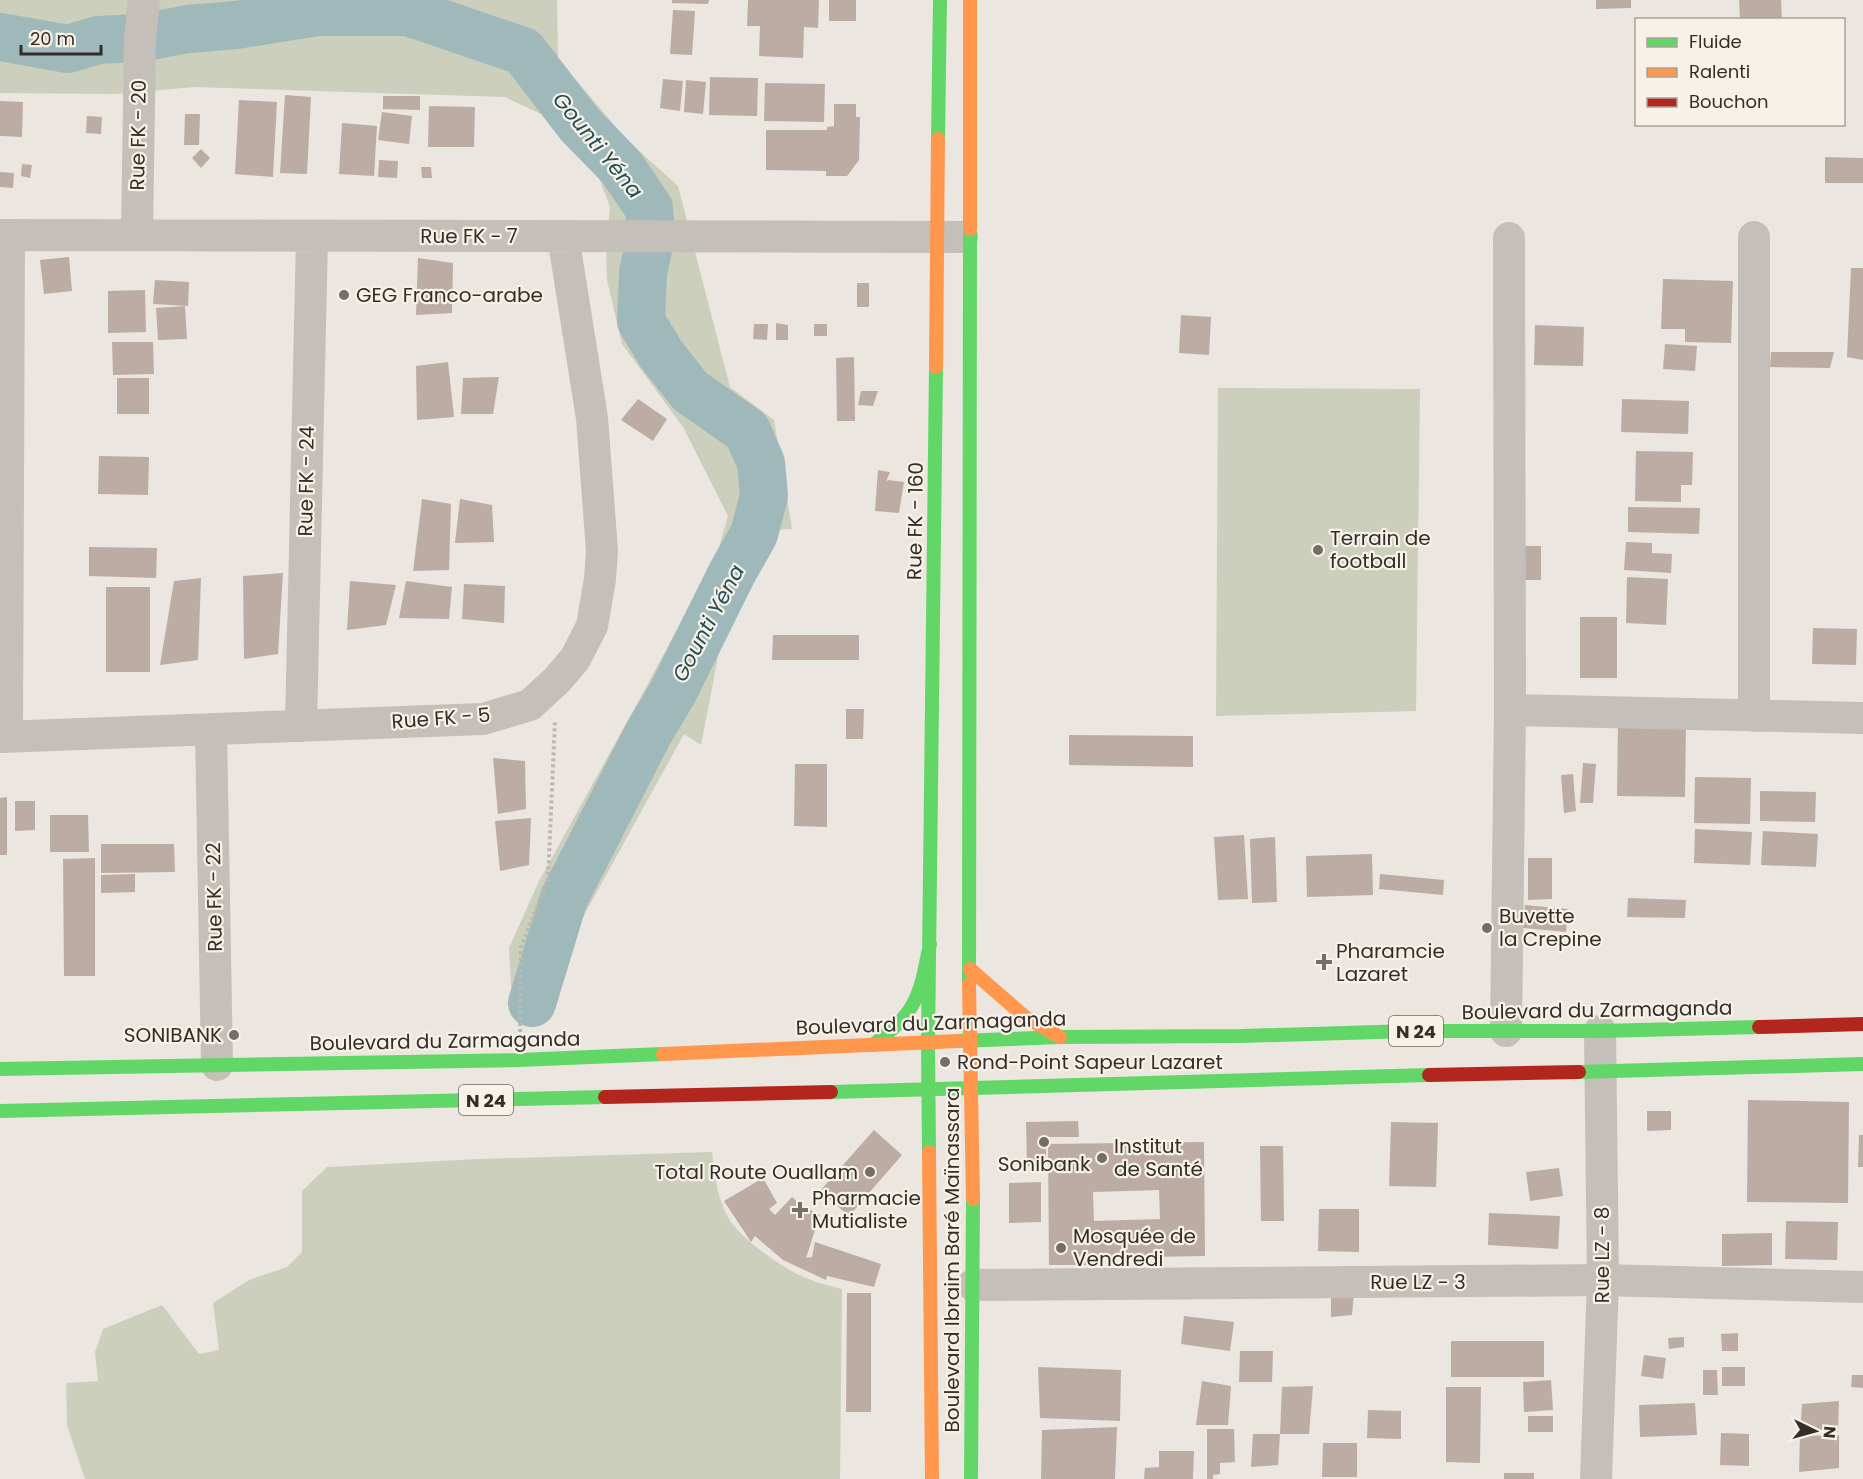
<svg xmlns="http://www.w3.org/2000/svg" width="1863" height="1479" font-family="Poppins,sans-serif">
	<rect width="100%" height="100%" fill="#ebe6e0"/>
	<path fill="#cbcfbc" d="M0,0H557L558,59L628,141L678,186L730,387L774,420L792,529L742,532L701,745L684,734L556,966L532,1003L512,1005L509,948L539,881L644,691L717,554L728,516L683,427L622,344L607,280L606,249L610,207L596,170L566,126L505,97L195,87L116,94L0,93Z
		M1218,388L1420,389L1416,711L1216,716Z
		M712,1152C715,1175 717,1199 729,1219C741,1239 785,1270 806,1278C818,1283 830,1286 842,1289L840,1479H85L67,1425L66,1383L98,1381L95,1352L103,1329L162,1305L199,1354L219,1350L213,1303L249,1280L287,1267L302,1252V1191L327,1167L479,1159Z"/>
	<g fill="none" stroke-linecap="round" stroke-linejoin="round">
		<path stroke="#9fb9ba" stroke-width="48" d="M0,37L68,49L98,40L140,38L188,29L236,25L317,12H408L523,51L580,125L621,167L649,208L651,236L643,273L641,321L661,354L690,391L747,431L761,463L764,496L754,534L732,573L673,692L648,734L564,898L532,1003"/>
	</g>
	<path fill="#bdaca4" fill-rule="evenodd" d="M672,0H709L708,4L672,3Z
		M748,0H819L818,28L804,27L803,58L759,56L760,26H747Z
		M829,0H856V21H829Z
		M1596,0H1631V8L1596,9Z
		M1739,0H1781L1782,20H1740Z
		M673,10L695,11L692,55L670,54Z
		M710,77L758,78L757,116L709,115Z
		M663,79L683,81L680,111L660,108Z
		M686,80L706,82L703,114L684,112Z
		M765,83L825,84L824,122L764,121Z
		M285,95L311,97L307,174L280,173Z
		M383,96H420V110L383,109Z
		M239,100L277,102L273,177L235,174Z
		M0,101L23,102L22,137L0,136Z
		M834,104H856V117H860L859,160L847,176H826V171L766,170V130H827V127L834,126Z
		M429,106L475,107L474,147H428Z
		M382,112L412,116L409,144L378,140Z
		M185,114H200L199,145H184Z
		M87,116L102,117L101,134L86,133Z
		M342,123L377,126L374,176L339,174Z
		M201,149L210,158L201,168L192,158Z
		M1825,157L1863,158V183H1825Z
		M379,160L398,161L397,178L378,177Z
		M22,164L32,165L30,178L21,176Z
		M421,167H431L432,178H422Z
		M0,172L14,173L13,188L0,187Z
		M69,257L72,291L44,294L40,260Z
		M418,258L453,263L452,313L416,315Z
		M1851,268H1863V360L1847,357Z
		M1663,279L1733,281L1731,343L1685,342V329H1661Z
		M155,280L189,282L188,306L153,304Z
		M857,283H869V307H857Z
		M145,290L146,332L108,333V291Z
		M185,306L187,339L158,340L156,308Z
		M1181,315L1211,317L1209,355L1179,353Z
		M776,323L788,325V340H776Z
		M754,324H768L767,340L753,339Z
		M814,324H827V336H814Z
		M1535,325L1584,327L1583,366L1534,365Z
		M112,342H153L154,374L113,375Z
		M1665,344L1697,346L1695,371L1663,369Z
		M1771,352H1834L1830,368L1770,367Z
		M854,357L855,421H837L836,358Z
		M448,362L454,417L417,420L416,366Z
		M499,377L493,414H461L463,378Z
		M117,378H149V414H117Z
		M861,391H878L873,406L858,405Z
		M638,399L667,419L653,441L621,420Z
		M1622,399L1689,401L1688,434L1621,432Z
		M1636,451L1693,452L1692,485H1681V502L1635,501Z
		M99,456L149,457L148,495L98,494Z
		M878,470L890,472L886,482L888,480L904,482L899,513L875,511Z
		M422,499L451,504L449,570L413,571Z
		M460,499L492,505L494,542L455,543Z
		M1628,507L1700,508L1699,534L1628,532Z
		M1626,542L1652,543V553L1672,554L1671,573L1624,570Z
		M1521,546H1541V580H1521Z
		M89,547L157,548L156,578L89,576Z
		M283,573L278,654L244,659L243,576Z
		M1627,577L1668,579L1666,625L1626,623Z
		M201,578L198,660L160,665L174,581Z
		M350,581L396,585L386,625L347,630Z
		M406,581L452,587L449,619L399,618Z
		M464,584L505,586L504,623L462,619Z
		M106,587H150V672H106Z
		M1580,617H1617V678H1580Z
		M1813,628L1857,629L1856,665L1812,664Z
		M773,635H859V660H772Z
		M846,709H864L863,739H846Z
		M1618,724L1686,725L1685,797L1617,796Z
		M1069,735L1193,736V767L1069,765Z
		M493,758L525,761L526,809L498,814Z
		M1583,763L1596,764L1593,803H1580Z
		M795,764H827V827L794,826Z
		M1573,774L1576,811L1564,813L1561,775Z
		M1695,777L1751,778L1750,824L1694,823Z
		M1760,791L1816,792L1815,822L1760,821Z
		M7,797V855H0V798Z
		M15,801H35V830L15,831Z
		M50,815H88L89,852H50Z
		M531,818L529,865L500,871L495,821Z
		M1695,829L1752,832L1750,865L1694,863Z
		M1763,831L1818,834L1816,867L1761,865Z
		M1244,835L1248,899L1218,900L1214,837Z
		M1275,837L1277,902L1252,903L1250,839Z
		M101,844H174L175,872L101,873Z
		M1372,854L1373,895L1307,897L1306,856Z
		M95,858V976H64L63,859Z
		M1528,858H1552V899L1528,900Z
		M135,874V892L101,893V875Z
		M1380,874L1444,880L1443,895L1379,889Z
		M1628,898L1686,900L1685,918L1627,917Z
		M1525,905L1568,909L1566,932L1523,928Z
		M1748,1100L1849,1102L1848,1203L1747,1202Z
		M1647,1111H1671V1130L1647,1131Z
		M1078,1121L1079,1137H1046V1165L1027,1166L1026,1122Z
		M1391,1122L1438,1123L1436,1187L1389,1186Z
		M874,1130L902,1155L849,1216L820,1191Z
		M1859,1135H1863V1167H1858Z
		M1204,1142L1205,1256L1093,1258V1265H1049L1048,1144ZM1159,1190L1160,1219L1094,1221L1093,1192Z
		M1260,1146H1283L1284,1221H1261Z
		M1559,1168L1563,1196L1530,1201L1526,1172Z
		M763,1178L777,1203L769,1209L775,1215L792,1197L804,1207L820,1215L806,1258L812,1257L815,1242L881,1264L874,1287L827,1276L826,1280L783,1260L755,1236L751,1242L724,1201Z
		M1041,1182V1222L1009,1223V1183Z
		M1319,1209H1359V1252L1318,1251Z
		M1489,1213L1560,1216L1558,1249L1488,1245Z
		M1786,1221L1838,1222L1837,1260L1785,1259Z
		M1772,1233V1265L1722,1266V1234Z
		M847,1293H871V1412H846Z
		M1354,1293L1352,1315L1331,1317V1294Z
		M1184,1316L1234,1322L1230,1351L1181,1344Z
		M1738,1333V1351H1722L1721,1334Z
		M1684,1337V1347L1669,1349L1668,1338Z
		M1451,1341H1544V1377H1451Z
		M1240,1351H1273L1272,1382H1239Z
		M1644,1355L1666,1358L1663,1379L1641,1376Z
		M1038,1367L1121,1370L1120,1421L1040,1418Z
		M1722,1367H1745V1386H1722Z
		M1703,1370H1717L1718,1395H1703Z
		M1852,1375H1863V1388L1851,1387Z
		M1551,1380L1553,1410L1524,1412L1523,1382Z
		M1202,1381L1231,1386L1228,1425H1196Z
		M1313,1386L1309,1434H1280L1282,1387Z
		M1446,1387H1481L1480,1463L1446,1462Z
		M1839,1401L1838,1432L1800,1434L1802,1404Z
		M1695,1403L1697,1435L1640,1437L1639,1405Z
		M1368,1410L1401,1411V1439L1367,1438Z
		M1528,1416H1553V1432H1528Z
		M1117,1427L1115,1479H1041L1042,1430Z
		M1207,1429H1234L1235,1462L1220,1463V1474L1213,1475V1479H1207Z
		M1721,1433L1749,1434V1466L1720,1465Z
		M1253,1434H1280L1278,1465L1251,1467Z
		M1839,1435V1468L1799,1472L1800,1436Z
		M1323,1443H1357V1477H1322Z
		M1159,1451H1194L1193,1479H1144L1145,1468L1159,1467Z
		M1504,1473H1534V1479H1504Z"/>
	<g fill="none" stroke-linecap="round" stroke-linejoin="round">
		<path stroke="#bdb7b2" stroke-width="4" stroke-dasharray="3 3" stroke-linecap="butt" d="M520,1032L521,947L548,880L555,721"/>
		<path stroke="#c4bfb9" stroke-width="32" d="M0,235L962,237
			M137,235L140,38L144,0
			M1510,710L1863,718
			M1754,716V237
			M301,726L312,236
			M211,729L217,1065
			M0,737L483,719L530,705L557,680L575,659L592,626L600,579L602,551L592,418L563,236
			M7,737L9,235
			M1506,1031L1510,710L1509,238
			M973,1285L1603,1280L1863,1287
			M1596,1479L1603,1280L1600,1031"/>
		<path stroke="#63d668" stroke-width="14" d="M938,139L940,0
			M969,984L970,229
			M958,1041L1060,1037L1241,1036L1411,1031H1600L1759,1027
			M873,1045C885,1035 899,1025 908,1012C922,993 925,967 930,944
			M0,1069L519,1060L663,1054
			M1579,1072L1863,1064
			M831,1092L1429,1075
			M0,1111L605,1097
			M929,1152L928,1043L936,367
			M971,1479L973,1199"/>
		<path stroke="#ff974d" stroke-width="14" d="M970,229V0
			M936,367L938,139
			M970,969L1025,1017L1060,1037
			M969,984L973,1199
			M663,1054L958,1041
			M929,1152L932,1479"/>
		<path stroke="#b3261e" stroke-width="14" d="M1759,1027L1863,1024
			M1429,1075L1579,1072
			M605,1097L831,1092"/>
	</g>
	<g fill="#746e68" stroke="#f7f1e8" stroke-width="2">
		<circle cx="344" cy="295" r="6"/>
		<circle cx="1318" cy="550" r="6"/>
		<circle cx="1487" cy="928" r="6"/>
		<path d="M1321 953h6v6h6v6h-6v6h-6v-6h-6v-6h6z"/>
		<circle cx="234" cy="1035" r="6"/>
		<circle cx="945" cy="1062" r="6"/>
		<circle cx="1044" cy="1142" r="6"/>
		<circle cx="1102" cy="1158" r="6"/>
		<circle cx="870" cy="1172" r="6"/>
		<path d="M797 1201h6v6h6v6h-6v6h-6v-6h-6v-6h6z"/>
		<circle cx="1061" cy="1248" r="6"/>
	</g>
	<g text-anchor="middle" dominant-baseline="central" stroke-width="4.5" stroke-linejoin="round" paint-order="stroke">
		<g fill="#f7f1e8" stroke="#6e6862" stroke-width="1.5">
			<rect x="1389" y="1016" width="54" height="30" rx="4.5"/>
			<rect x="459" y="1085" width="54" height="30" rx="4.5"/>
		</g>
		<g font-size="18" font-weight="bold" fill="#342d28">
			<text x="1416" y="1031">N 24</text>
			<text x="486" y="1100">N 24</text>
		</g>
		<g font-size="20" fill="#342d28" stroke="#f7f1e8">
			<text transform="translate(138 135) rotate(-89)">Rue FK - 20</text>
			<text x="469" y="236">Rue FK - 7</text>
			<text transform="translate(306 481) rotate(-89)">Rue FK - 24</text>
			<text transform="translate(915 521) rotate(-89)">Rue FK - 160</text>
			<text transform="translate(441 718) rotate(-4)">Rue FK - 5</text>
			<text transform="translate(214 897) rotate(-91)">Rue FK - 22</text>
			<text transform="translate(1597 1010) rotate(-1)">Boulevard du Zarmaganda</text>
			<text transform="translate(931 1023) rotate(-2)">Boulevard du Zarmaganda</text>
			<text transform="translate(445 1041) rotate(-1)">Boulevard du Zarmaganda</text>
			<text transform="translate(1602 1255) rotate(-90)">Rue LZ - 8</text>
			<text transform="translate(952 1260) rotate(-90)">Boulevard Ibraim Baré Maïnassara</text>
			<text x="1418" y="1282">Rue LZ - 3</text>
		</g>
		<g font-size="20" fill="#342d28" stroke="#f7f1e8" text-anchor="start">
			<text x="356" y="295">GEG Franco-arabe</text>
			<text x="1330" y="538">Terrain de<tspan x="1330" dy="23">football</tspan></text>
			<text x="1499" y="916">Buvette<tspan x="1499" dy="23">la Crepine</tspan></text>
			<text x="1336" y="951">Pharamcie<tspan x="1336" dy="23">Lazaret</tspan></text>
			<text x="222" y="1035" text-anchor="end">SONIBANK</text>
			<text x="957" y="1062">Rond-Point Sapeur Lazaret</text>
			<text x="1114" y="1146">Institut<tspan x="1114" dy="23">de Santé</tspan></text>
			<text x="1044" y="1164" text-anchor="middle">Sonibank</text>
			<text x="858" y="1172" text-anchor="end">Total Route Ouallam</text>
			<text x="812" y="1198">Pharmacie<tspan x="812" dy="23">Mutialiste</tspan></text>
			<text x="1073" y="1236">Mosquée de<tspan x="1073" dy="23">Vendredi</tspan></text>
		</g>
		<g font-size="21" font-style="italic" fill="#224d52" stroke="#f7f1e8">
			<text transform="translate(598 145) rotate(51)">Gounti Yéna</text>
			<text transform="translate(708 623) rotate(-62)">Gounti Yéna</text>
		</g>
	</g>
	<rect x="1635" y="18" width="210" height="108" fill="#f7f1e8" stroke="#a9a39b" stroke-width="1.5"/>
	<rect x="1647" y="38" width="30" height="9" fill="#63d668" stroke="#a9a39b" stroke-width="1.5"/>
	<text x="1689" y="48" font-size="18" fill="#342d28">Fluide</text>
	<rect x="1647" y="68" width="30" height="9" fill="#ff974d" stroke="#a9a39b" stroke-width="1.5"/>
	<text x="1689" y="78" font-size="18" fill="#342d28">Ralenti</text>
	<rect x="1647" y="98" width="30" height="9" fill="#b3261e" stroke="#a9a39b" stroke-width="1.5"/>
	<text x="1689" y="108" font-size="18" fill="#342d28">Bouchon</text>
	<g transform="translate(1815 1431) rotate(95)" stroke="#f7f1e8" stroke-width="4.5" paint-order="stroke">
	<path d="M0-4.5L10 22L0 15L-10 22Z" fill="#342d28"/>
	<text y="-9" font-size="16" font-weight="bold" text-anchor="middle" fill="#342d28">N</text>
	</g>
	<path d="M21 45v9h80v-9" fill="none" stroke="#342d28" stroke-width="3"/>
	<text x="30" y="45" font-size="18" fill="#342d28" stroke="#f7f1e8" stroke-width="4.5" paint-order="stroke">20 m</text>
</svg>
